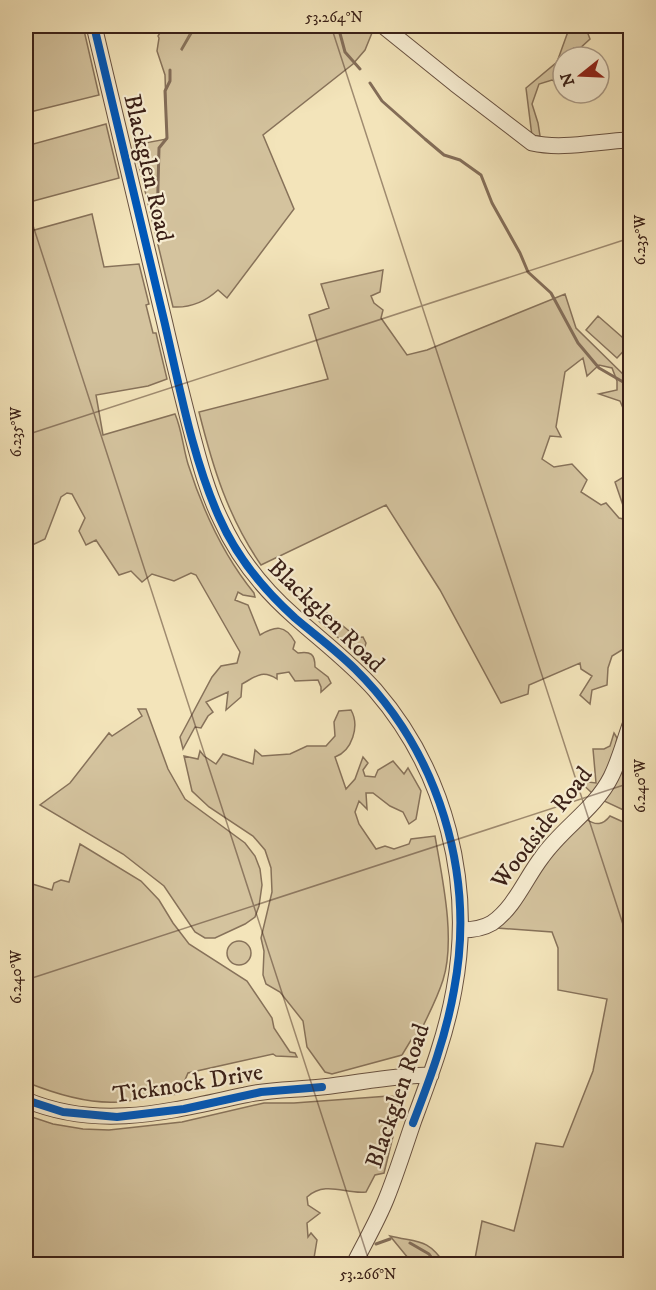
<svg xmlns="http://www.w3.org/2000/svg" width="656" height="1290" font-family="'IM FELL DW Pica',serif">
	<rect width="100%" height="100%" fill="#f3e4ba"/>
	<filter id="stains"><feTurbulence type="fractalNoise" baseFrequency=".00333" numOctaves="4"/><feColorMatrix values="0 0 0 0 .2 0 0 0 0 .09 0 0 0 0 .02 0 0 0 .5 -.17"/></filter>
	<radialGradient id="worn" r=".72"><stop offset=".6" stop-color="#630" stop-opacity="0"/><stop offset="1" stop-color="#630" stop-opacity=".3"/></radialGradient>
	<path fill="#d4c39e" stroke="#87725a" stroke-width="1.5" d="M26,26H83L99,95L26,113Z
		M164,26H194L181,49L182,50L196,26H372L374,28L365,50L353,64L263,135L294,209L227,298L218,290C206,301 190,308 173,307L134,145L167,139L165,75L157,51L159,38L158,36Z
		M570,26H585L590,39L578,50L574,48L566,57H563V81L560,84L552,80L539,84L532,104L538,123L540,136H532L526,88L557,62Z
		M106,124L119,178L26,203V146Z
		M92,214L104,267L139,264L149,304L146,305L153,333H156L167,379L148,386L96,395L103,435L175,414C182,430 183,448 188,464C203,511 223,555 254,593L255,597L243,595L238,592L235,600L248,605L260,635C275,626 285,624 295,642L293,649L298,653C311,651 315,654 315,667L328,677L331,683L321,692V687L318,680L295,681L289,672L277,674V679C262,669 255,677 242,684L241,697L226,710L228,692L206,702L213,712L208,716L201,728L195,727L183,749L180,737L212,677L221,666L237,663L240,652L196,575L191,573L174,581L152,574L142,582L131,571L119,575L96,540L86,545L79,531L85,518L72,494L67,493L61,497L45,539L26,548V230L27,232Z
		M383,270L380,292L371,296L374,303L383,310L381,318L407,355L427,350L565,294L576,328L630,381V443L627,440L629,422L620,401L599,394L617,390V381L612,368L599,365L587,376L583,358L565,372L556,427L561,437L550,436L542,459L554,467L572,464L587,480L581,492L601,505L606,503L619,518L628,520L615,482L630,473V654L625,648L612,656L608,668L607,685L592,690L590,704L580,695L592,676L581,669L580,663L529,685L528,694L501,703L440,590L386,505L261,565C228,517 213,468 199,412L328,379L309,315L329,308L321,284Z
		M598,316L630,344L617,358L586,330Z
		M326,612L349,631L353,638L363,637L366,643L363,653H356L319,621L317,614Z
		M138,709H146L168,769L185,799L245,843L255,856L260,869L262,885L259,906L255,917L245,924L215,938H205L195,932L164,886L123,854L40,805L70,783L109,733L112,736L142,716Z
		M351,710C360,726 352,751 335,757L346,789L355,779L363,757L368,763L363,770L365,776L375,777L378,770L393,761L404,774L408,768L421,791L416,819L409,824L403,812L390,806L373,793H366L367,809L359,801L355,812L359,824L376,849L385,846L394,849L409,844L411,839L435,836C442,877 456,939 443,980C437,999 427,1018 418,1036L411,1040L402,1055L332,1074L325,1072L307,1047L303,1021L280,992L266,984L263,975L264,951L261,938L272,892L271,868L265,850L253,836L209,807L192,791L184,756L198,759L200,751L204,756L216,764L223,754L253,764L255,750L262,756L290,754L307,746H326L335,736L334,722L339,711Z
		M614,733L617,738C614,758 604,777 592,793L579,781L596,783L593,749H604L610,746Z
		M621,762L623,778L630,786V813L604,801Z
		M610,816L630,825V1264H474L482,1221L514,1231L536,1143L563,1147L593,1071L607,999L558,990V948L552,932L497,928L538,866L586,819C596,826 603,825 610,816Z
		M80,844L141,881L159,900L173,923L189,944L247,981L272,1018L274,1028L290,1052L295,1053L297,1057L276,1056L273,1054L188,1073L179,1094C159,1096 138,1100 118,1102C87,1104 53,1093 26,1082V882L52,890L54,883L61,880L69,882Z
		M227 953a12 12 0 1 1 24 0a12 12 0 1 1-24 0Z
		M389,1096L398,1097L401,1104L384,1173L375,1175L366,1192C347,1195 326,1180 307,1197L308,1205L320,1213L307,1223L308,1237L311,1233L317,1240L313,1264H26V1115L53,1124L83,1129L109,1130L182,1122L264,1103H294Z
		M390,1236C419,1243 427,1238 445,1264H413Z"/>
	<g fill="none" stroke-linecap="round" stroke-linejoin="round">
		<path stroke="#836d58" stroke-width="3" d="M338,26L345,52L360,69
			M370,83L382,101L425,139L444,155L460,160L481,175L492,203L520,253L528,272L551,293L578,343L599,368L630,386
			M157,224L159,148L167,138L165,91L170,81V70
			M410,1243L429,1254L436,1264
			M376,1244L390,1239
			M334,1264L339,1258"/>
		<defs>
			<path id="minor" d="M94,26C118,125 142,224 165,324C173,359 182,395 191,430C199,460 207,492 221,520C238,558 264,590 295,617C322,641 351,663 375,690C446,772 474,884 454,990C446,1035 430,1077 414,1120C405,1146 397,1172 387,1197C378,1220 365,1242 354,1264
				M383,26L455,84L532,143C563,150 598,141 630,140
				M461,930C472,930 482,929 492,923C515,907 525,879 542,857C562,828 595,809 611,777C619,761 624,742 630,725
				M26,1100C101,1131 170,1111 245,1095C270,1089 296,1090 322,1087C359,1083 394,1075 431,1075"/>
		</defs>
		<use href="#minor" stroke="#685140" stroke-width="17"/>
		<use href="#minor" stroke="#f7edd2" stroke-width="15"/>
		<defs>
			<path id="cycleway" d="M94,26C117,124 141,221 164,320C179,384 192,457 219,517C236,556 264,590 295,618C315,635 336,650 355,669C439,752 476,874 454,990C446,1036 430,1079 413,1123
				M26,1100L63,1112L117,1117L184,1109L261,1092L322,1087"/>
		</defs>
		<use href="#cycleway" stroke="#f7edd2" stroke-width="11"/>
		<use href="#cycleway" stroke="#0057b8" stroke-width="8"/>
	</g>
	<path fill="none" stroke="#3a2017" stroke-width="1.5" stroke-opacity="0.45" d="M331,26L630,946M26,204L370,1264M26,435L630,238M26,980L630,783"/>
	<g text-anchor="middle" dominant-baseline="central" stroke-width="4.5" stroke-linejoin="round" paint-order="stroke">
		<g font-size="24" fill="#3a2017" stroke="#f7edd2">
			<text transform="translate(148 168) rotate(77)">Blackglen Road</text>
			<text transform="translate(326 616) rotate(44)">Blackglen Road</text>
			<text transform="translate(542 828) rotate(-52)">Woodside Road</text>
			<text transform="translate(188 1084) rotate(-9)">Ticknock Drive</text>
			<text transform="translate(398 1096) rotate(-71)">Blackglen Road</text>
		</g>
	</g>
	<rect width="656" height="1290" fill="none" stroke="#f3e4ba" stroke-width="66"/>
	<g transform="translate(581 75) rotate(252)"><circle r="28" fill="#f7edd2" stroke="#ab9b87" stroke-width="1.5"/>
	<path d="M0-4.5L10 22L0 15L-10 22Z" fill="#8f2418"/>
	<text y="-9" font-size="16" font-weight="bold" text-anchor="middle" fill="#3a2017">N</text>
	</g>
	<rect x="33" y="33" width="590" height="1224" fill="none" stroke="#3a2017" stroke-width="2"/>
	<g font-size="15" text-anchor="middle" fill="#3a2017">
		<text x="334" y="22">53.264°N</text>
		<text transform="translate(640 240) rotate(-90)" y="5">6.235°W</text>
		<text transform="translate(16 432) rotate(-90)" y="5">6.235°W</text>
		<text transform="translate(640 786) rotate(-90)" y="5">6.240°W</text>
		<text transform="translate(16 977) rotate(-90)" y="5">6.240°W</text>
		<text x="368" y="1279">53.266°N</text>
	</g>
	<rect width="100%" height="100%" filter="url(#stains)"/>
	<rect width="100%" height="100%" fill="url(#worn)"/>
</svg>
